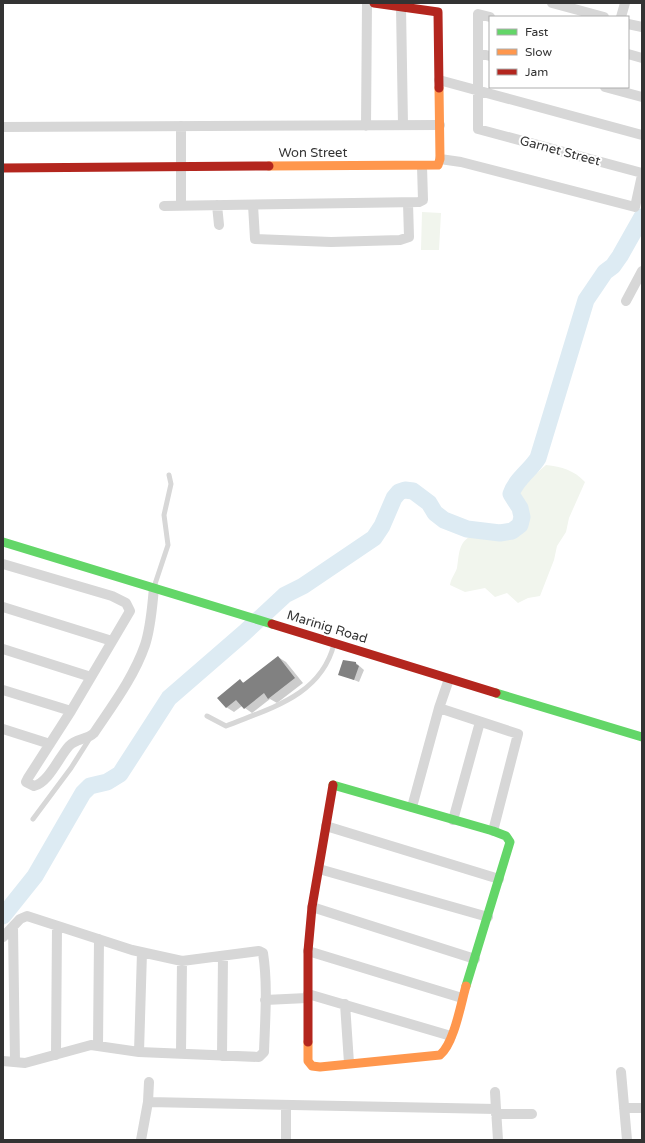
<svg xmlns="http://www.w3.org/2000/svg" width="645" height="1143" font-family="'Varela Round',sans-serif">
	<rect width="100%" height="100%" fill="#fff"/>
	<path fill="#f1f5ed" d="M422,212L441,213L439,250H421Z
		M546,465C562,467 574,470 585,482L569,518L566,532L557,546L554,560L540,596L528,598L518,603L507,593L495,597L485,588L465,592L450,585C451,578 455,574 457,568C459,557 458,544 469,537C477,532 490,540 499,540C514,542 527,528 530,515L518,494V489Z"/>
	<path fill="#0003" d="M278,657L286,662L303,683L277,703L270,699L252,713L242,706L234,712L226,707L240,681L245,683Z
		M356,663L364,670L359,682L339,674Z"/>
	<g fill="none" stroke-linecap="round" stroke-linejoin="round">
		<path stroke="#ddebf3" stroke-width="17" d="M3,916L35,876L83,793L90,786L107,782L120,774L169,698L244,633L285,595L303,586L374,538L382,526L394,498L399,492L405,490L413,491L429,503L435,513L444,520L467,529L500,533L512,531L520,525L522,517L520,508L511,494C516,479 530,471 538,458L586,300L605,272L613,266L620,256L642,217"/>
	</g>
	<path fill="#818181" d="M278,656L295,678L268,699L264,693L244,709L236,700L226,708L217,698L240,679L243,683Z
		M343,660L356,662V664L359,666L354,680L338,675Z"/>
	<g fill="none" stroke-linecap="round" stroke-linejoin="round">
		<path stroke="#d7d7d7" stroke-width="5" d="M154,587L168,545L164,515L171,484L169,475
			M207,716L226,726C270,708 321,696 334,644
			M33,819L71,768L90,738"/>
		<path stroke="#d7d7d7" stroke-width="10" d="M552,3L604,17
			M401,7L403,125
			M490,17L478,14V129L642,173
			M621,17L625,3
			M628,24L642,27
			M478,53L490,56
			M628,54L642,58
			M439,80L642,135
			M605,87L642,97
			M366,126L367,3
			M3,127L440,125
			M440,159L461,162L635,207L642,175
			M181,205V126
			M217,205L219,225
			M253,205L255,239L331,242L400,240L409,237L408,203
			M164,206L419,202L423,200L422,166
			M626,301L642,271
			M3,564L112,596L126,603L130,611L71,711L28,778L26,782L34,786C49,782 59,757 69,746C76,738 87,740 94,733C112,706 134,677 145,645C151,627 152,607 154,588
			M3,607L112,641
			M3,649L91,677
			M3,690L71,711
			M439,708L518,734L493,831
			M3,729L50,744
			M412,807L439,708L449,679
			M453,820L480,722
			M326,826L499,879
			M319,869L488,917
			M312,907L475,959
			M13,927L15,1062
			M3,937L20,919L27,916L132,950L182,961L259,951L263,953C268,985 265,1020 264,1052L259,1057L139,1052L91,1045L25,1063L3,1061
			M308,951L462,998
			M308,994L451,1036
			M265,1000L307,998
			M345,1004L349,1063
			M98,1046L99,939
			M139,1052L142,952
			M181,1053L182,961
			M56,1055L57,926
			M222,1056L223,956
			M621,1072L627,1140
			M495,1092L496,1109
			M148,1102L496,1109L498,1140
			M624,1108H642
			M496,1114H532
			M141,1140L148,1102L149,1082
			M286,1140V1105"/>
		<path stroke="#63d668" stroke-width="9" d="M3,542L272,624
			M496,693L642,737
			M333,785L493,831L506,836L510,842L466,986"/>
		<path stroke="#ff974d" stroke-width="9" d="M269,166L438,165L440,159L439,88
			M308,1042V1061L312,1066L320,1067L440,1055C454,1044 461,1003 466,986"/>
		<path stroke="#b3261e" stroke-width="9" d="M374,3L438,12L439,88
			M3,168L269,166
			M272,624L496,693
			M308,1042V951L312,907L333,785"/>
	</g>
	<g text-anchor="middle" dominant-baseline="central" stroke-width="4" stroke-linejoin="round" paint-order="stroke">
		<g font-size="13" fill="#333" stroke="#fff">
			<text transform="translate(560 151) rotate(15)">Garnet Street</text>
			<text x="313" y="153">Won Street</text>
			<text transform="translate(327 627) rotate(17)">Marinig Road</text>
		</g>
	</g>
	<rect width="645" height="1143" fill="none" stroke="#333333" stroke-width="8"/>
	<rect x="489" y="16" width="140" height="72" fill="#ffffff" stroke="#adadad"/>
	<rect x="497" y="29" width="20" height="6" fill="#63d668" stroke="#adadad"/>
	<text x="525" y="36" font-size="12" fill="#333333">Fast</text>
	<rect x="497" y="49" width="20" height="6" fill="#ff974d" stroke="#adadad"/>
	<text x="525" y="56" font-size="12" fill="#333333">Slow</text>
	<rect x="497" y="69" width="20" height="6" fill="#b3261e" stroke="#adadad"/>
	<text x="525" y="76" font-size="12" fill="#333333">Jam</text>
</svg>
